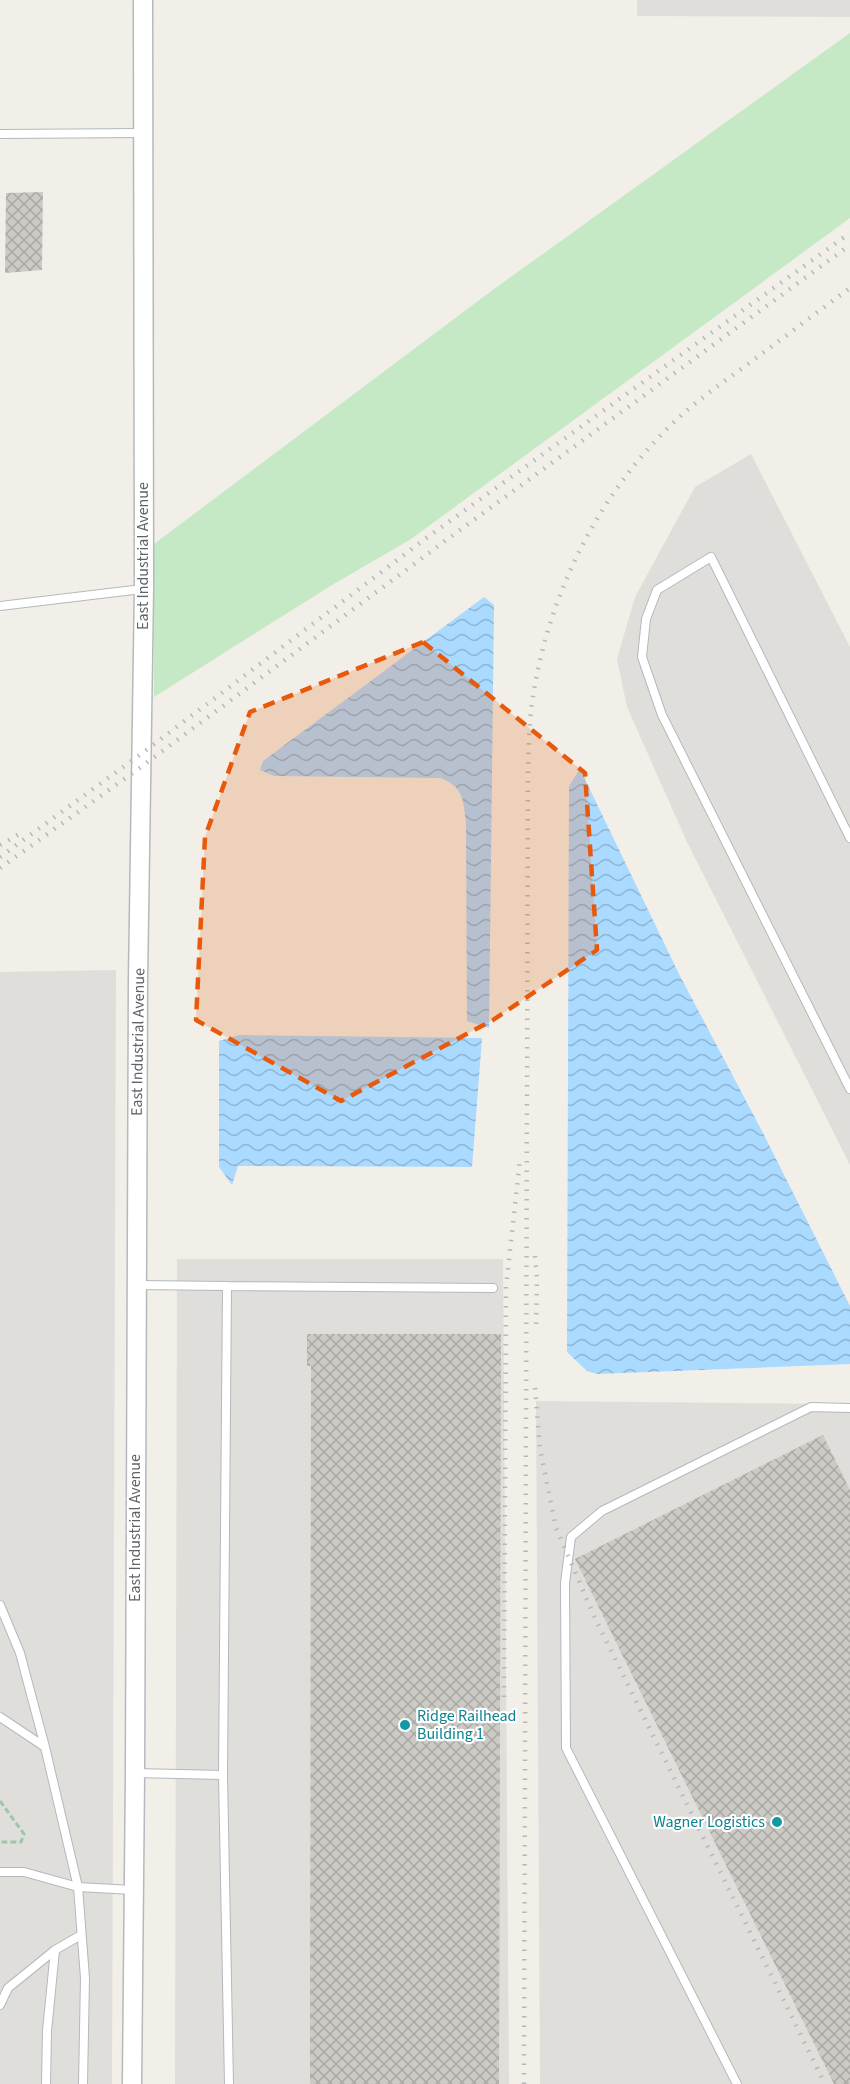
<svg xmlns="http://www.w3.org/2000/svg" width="850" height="2084" font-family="'Source Sans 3',sans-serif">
	<defs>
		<pattern id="water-waves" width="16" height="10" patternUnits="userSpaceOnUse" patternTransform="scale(1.5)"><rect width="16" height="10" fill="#aadaff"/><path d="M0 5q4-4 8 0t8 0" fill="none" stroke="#8eb4d2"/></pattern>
		<pattern id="building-cross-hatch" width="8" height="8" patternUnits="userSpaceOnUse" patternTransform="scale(1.5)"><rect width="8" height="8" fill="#cccac5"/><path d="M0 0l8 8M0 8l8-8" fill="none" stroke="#a9a8a4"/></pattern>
	</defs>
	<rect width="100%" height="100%" fill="#f1efe8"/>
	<path fill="#e0deda" d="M637,0H850V17L637,16Z
		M751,454L850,647V1165L687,842L627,707L617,659L635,597L695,487Z
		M116,970L112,2084H0V972Z
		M177,1259H503L509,2084H175Z
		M536,1401L850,1404V2084H540Z"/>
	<path fill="#c5e8c5" d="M850,33V218L411,539L332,585L154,697V544L490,292Z"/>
	<path fill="url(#water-waves)" d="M484,597L494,605L489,1028L467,1021L466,822C463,799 463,787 441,778L274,776L260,770L263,761Z
		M580,769L679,974L763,1133L850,1306V1364L597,1374L587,1371L567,1352L569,786Z
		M239,1035L482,1038L472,1167L238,1166L232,1185L219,1167V1041Z"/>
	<path fill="url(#building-cross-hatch)" d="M43,192L42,270L5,273L6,193Z
		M307,1334H501L499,2084H310L311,1366H307Z
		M823,1435L850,1490V2084H834L575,1559Z"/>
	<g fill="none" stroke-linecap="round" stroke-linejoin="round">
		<defs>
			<path id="service" d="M0,134L143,133
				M0,606L142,589
				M850,838L711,557L657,590L646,619L642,657L662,715L850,1089
				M227,1286L493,1288
				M0,1605L20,1653L45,1747L78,1887L133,1890
				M0,1717L45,1747
				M135,1773L223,1775L227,1286L137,1285
				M223,1775L229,2084
				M0,1872H24L78,1887L85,1978L83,2084
				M0,2005L8,1988L55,1950L81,1935
				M46,2084L47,2031L55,1950
				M737,2084L566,1748L565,1583L571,1537L602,1511L811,1407L850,1408"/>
			<path id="tertiary" d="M132,2084L135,1773L138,981L144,588L143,0"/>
		</defs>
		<use href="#service" stroke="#b5b8bc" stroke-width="10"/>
		<use href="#tertiary" stroke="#b5b8bc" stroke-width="21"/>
		<path stroke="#9cc7a9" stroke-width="3" stroke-dasharray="6 3" stroke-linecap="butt" d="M0,1801L24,1834L21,1842H0"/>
		<use href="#service" stroke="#fff" stroke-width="8"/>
		<use href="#tertiary" stroke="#fff" stroke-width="18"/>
		<path stroke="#b6b7b8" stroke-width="4.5" stroke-dasharray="1.5 8" stroke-linecap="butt" d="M0,845L19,834
			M0,857L141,754L425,539L850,233
			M0,868L141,767L445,541L850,245
			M535,1256L537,1279L536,1331
			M535,1388L540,1449L556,1528L595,1618L825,2084
			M504,1697L506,1287L520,1159
			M524,2084L528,769C529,745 529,720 533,696C549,594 598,495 673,423C696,401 722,383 748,364C782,339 816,313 850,288"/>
	</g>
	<path fill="#e8590c" fill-opacity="0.2" stroke="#e8590c" stroke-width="4.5" stroke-dasharray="12 8" stroke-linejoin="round" d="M423,642L585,773L597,950L493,1020L341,1101L196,1020L205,837L250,712Z"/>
	<g fill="#0f9aa8" stroke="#fff" stroke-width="2">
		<circle cx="405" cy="1725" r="6"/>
		<circle cx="777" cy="1822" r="6"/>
	</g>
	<g text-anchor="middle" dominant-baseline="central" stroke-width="4.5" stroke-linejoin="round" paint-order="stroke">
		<g font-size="16" fill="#5f6368" stroke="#fff">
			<text transform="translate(143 556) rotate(-90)">East Industrial Avenue</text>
			<text transform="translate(138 1042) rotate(-89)">East Industrial Avenue</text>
			<text transform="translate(135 1528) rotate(-90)">East Industrial Avenue</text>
		</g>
		<g font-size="16" fill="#0d838f" stroke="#fff" text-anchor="start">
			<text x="417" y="1716">Ridge Railhead<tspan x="417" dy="18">Building 1</tspan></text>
			<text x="765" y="1822" text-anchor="end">Wagner Logistics</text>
		</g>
	</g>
</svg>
